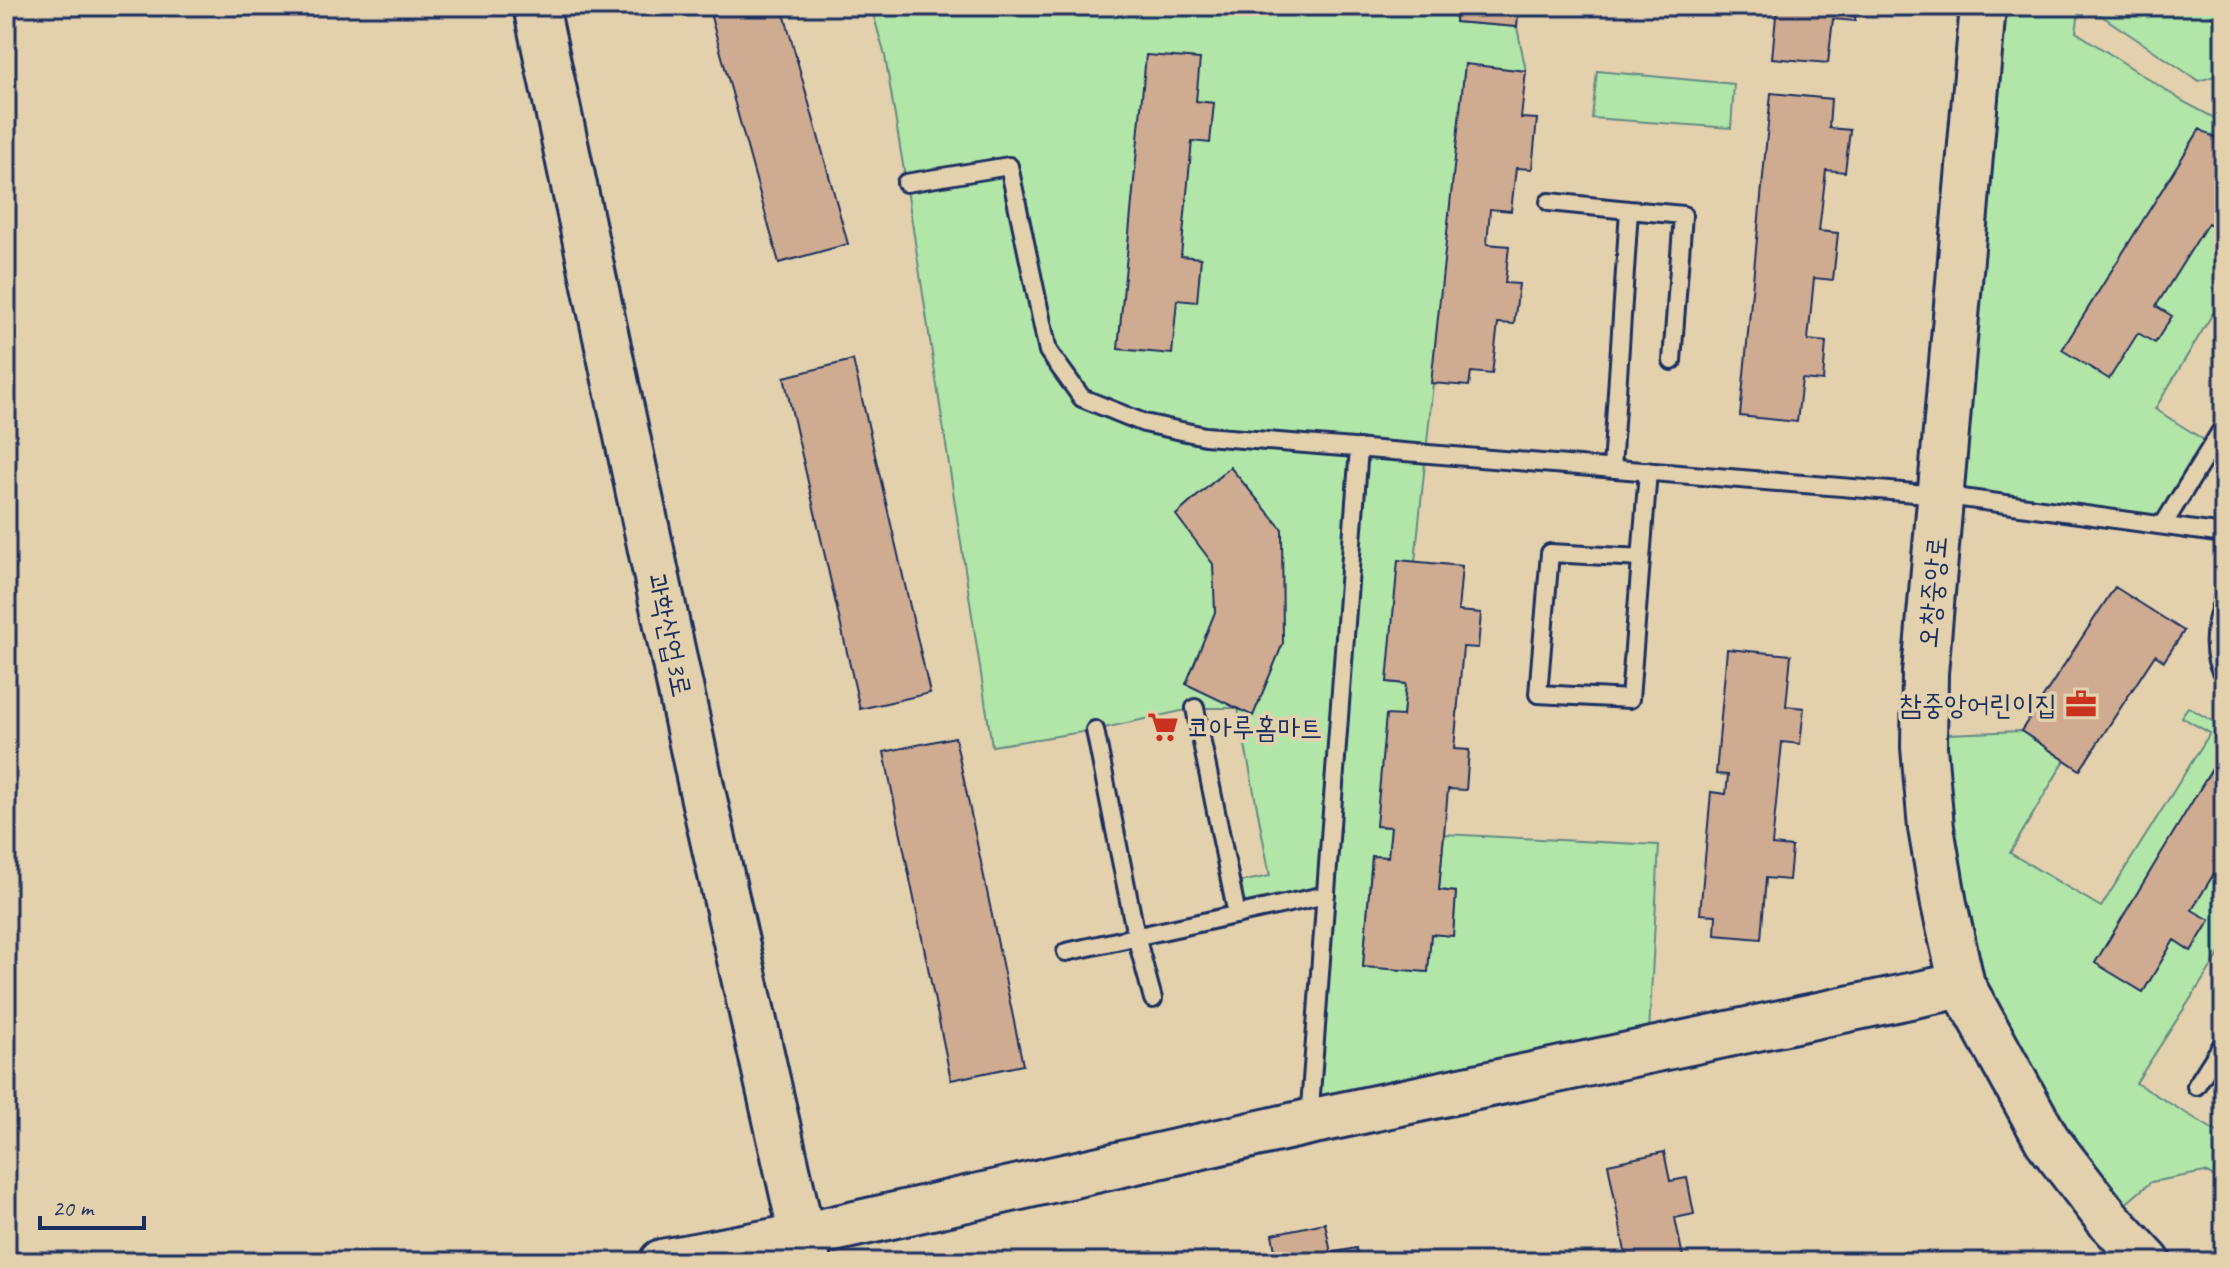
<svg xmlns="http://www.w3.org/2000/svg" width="2230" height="1268" font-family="Caveat,'Poor Story',sans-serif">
	<rect width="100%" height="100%" fill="#e3d1ae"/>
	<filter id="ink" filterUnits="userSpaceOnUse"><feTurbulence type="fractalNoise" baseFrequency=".0125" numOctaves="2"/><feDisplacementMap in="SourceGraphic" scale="16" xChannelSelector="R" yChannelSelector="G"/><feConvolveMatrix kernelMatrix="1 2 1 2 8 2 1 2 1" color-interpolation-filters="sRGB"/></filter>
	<g filter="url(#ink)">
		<path fill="#b2e6a8" stroke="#668a83" stroke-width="2" d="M871,6H1456L1455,22L1517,27L1526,71L1465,65L1415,562L1387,682L1406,684L1403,716L1377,826L1391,827L1388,857L1372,856L1363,966L1427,972L1431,934L1453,936L1456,892L1439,890L1444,834L1659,845L1648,1051L1309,1122L1326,896L1237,915L1230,884L1270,876L1238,708H1195L1095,730L992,746L906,183L885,56Z
			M1982,6H2080L2076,32L2184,102L2224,123V295L2155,409L2212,445L2163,525L1941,495Z
			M2087,6H2224V73L2199,81Z
			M1597,71L1734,84L1731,128L1592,118Z
			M2188,707L2224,728V947L2136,1083L2224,1136V1182L2205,1172L2151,1182L2108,1219L1962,985L1924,735L2021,731L2065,760L2010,853L2101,907L2210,733L2181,717Z"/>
		<path fill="#cfac91" stroke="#1b2f5e" stroke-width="2" d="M708,6H782L848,244L779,263Z
			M1456,6H1519L1517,27L1455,22Z
			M1777,6H1856L1855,21L1833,19L1828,63L1772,58Z
			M1146,55L1200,59L1196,101L1214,103L1210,143L1192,141L1181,256L1201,258L1197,302L1177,300L1172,354L1118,349Z
			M1465,64L1526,71L1521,118L1537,119L1532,169L1516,168L1511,211L1490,209L1487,244L1509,246L1505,283L1519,284L1514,324L1498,323L1492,374L1471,372L1469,386L1431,383Z
			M1771,93L1831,99L1829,128L1850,130L1845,172L1826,170L1819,231L1838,233L1833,280L1814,278L1808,340L1826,342L1823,381L1802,379L1797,422L1740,416Z
			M2200,129L2224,144V232L2208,223L2156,306L2172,316L2155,343L2138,333L2109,379L2062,350Z
			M853,360L930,693L860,709L784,377Z
			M1230,467L1282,529L1283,643L1253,716L1186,684L1215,612L1213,564L1176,515Z
			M1398,560L1462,566L1458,611L1481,613L1478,648L1463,647L1454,749L1469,750L1466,790L1448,789L1439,890L1456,892L1453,936L1431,934L1428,972L1363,967L1372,856L1388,857L1391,827L1376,826L1386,715L1403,716L1406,684L1387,682Z
			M2115,587L2184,631L2164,661L2155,655L2080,770L2021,731Z
			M1727,649L1791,655L1786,706L1804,708L1800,744L1782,742L1772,845L1792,847L1789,880L1766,878L1761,939L1715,935L1716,915L1700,914L1711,792L1726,794L1728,775L1716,774Z
			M955,737L1023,1065L951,1080L884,752Z
			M2224,749V857L2192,910L2210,920L2191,951L2174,940L2143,992L2095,963Z
			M1664,1152L1670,1181L1687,1178L1694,1214L1675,1218L1684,1262H1627L1608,1164Z
			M1325,1223L1331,1253L1356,1248L1359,1262H1277L1272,1234Z"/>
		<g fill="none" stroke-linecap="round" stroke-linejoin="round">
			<defs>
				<path id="lane" d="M906,183L1009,166L1048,351L1082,398L1144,423L1205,436L1940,495L2224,534
					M1549,202L1629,210L1612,468
					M1629,210L1683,215L1672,361
					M2163,525L2224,426
					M1641,558L1550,553L1538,694L1630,699L1648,471
					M2224,597C2215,622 2208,653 2224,676
					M1195,708L1237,915
					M1095,730L1136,936L1153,999
					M1066,952L1326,895
					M2196,1086L2224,1042
					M1309,1121L1359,448"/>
				<path id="secondary" d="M536,6L701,786L808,1262
					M1983,6L1925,673L1924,747L1931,828L1944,904L1962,985L2047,1140L2108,1219L2148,1262
					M662,1262L802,1236L1309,1122L1962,985"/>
			</defs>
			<use href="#lane" stroke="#1b2f5e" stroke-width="22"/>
			<use href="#secondary" stroke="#1b2f5e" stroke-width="50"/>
			<use href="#lane" stroke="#e3d1ae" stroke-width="16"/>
			<use href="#secondary" stroke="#e3d1ae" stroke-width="44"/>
		</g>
	</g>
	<defs>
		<symbol id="office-bare" viewBox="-9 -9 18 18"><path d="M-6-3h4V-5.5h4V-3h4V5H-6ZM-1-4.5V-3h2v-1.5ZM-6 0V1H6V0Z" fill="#c8321e" stroke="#e3d1ae" stroke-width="2.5" paint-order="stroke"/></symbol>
		<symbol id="supermarket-bare" viewBox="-9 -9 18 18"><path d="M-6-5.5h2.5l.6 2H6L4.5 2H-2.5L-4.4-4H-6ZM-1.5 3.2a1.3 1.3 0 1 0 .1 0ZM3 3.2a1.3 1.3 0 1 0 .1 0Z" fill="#c8321e" stroke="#e3d1ae" stroke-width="2.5" paint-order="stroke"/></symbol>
	</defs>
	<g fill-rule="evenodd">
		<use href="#office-bare" x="2059" y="682" width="44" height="44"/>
		<use href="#supermarket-bare" x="1141" y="705" width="44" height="44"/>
	</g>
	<g text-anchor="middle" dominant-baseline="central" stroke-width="7" stroke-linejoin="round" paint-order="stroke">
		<g font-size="28" fill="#1b2f5e" stroke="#e3d1ae">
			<text transform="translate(1932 592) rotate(-85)">오창중앙로</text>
			<text transform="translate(670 635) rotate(78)">과학산업3로</text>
		</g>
		<g font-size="28" fill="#1b2f5e" stroke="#e3d1ae" text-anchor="end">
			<text x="2057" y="704">참중앙어린이집</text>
			<text x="1187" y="727" text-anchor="start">코아루홈마트</text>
		</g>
	</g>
	<rect width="2230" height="1268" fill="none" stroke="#e3d1ae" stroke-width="32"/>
	<rect x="16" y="16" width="2198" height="1236" fill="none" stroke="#1b2f5e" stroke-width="3" filter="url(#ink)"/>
	<path d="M40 1216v12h104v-12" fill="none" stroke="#1b2f5e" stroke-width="4"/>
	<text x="52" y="1216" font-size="24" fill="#1b2f5e" stroke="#e3d1ae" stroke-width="6" paint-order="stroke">20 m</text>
</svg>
